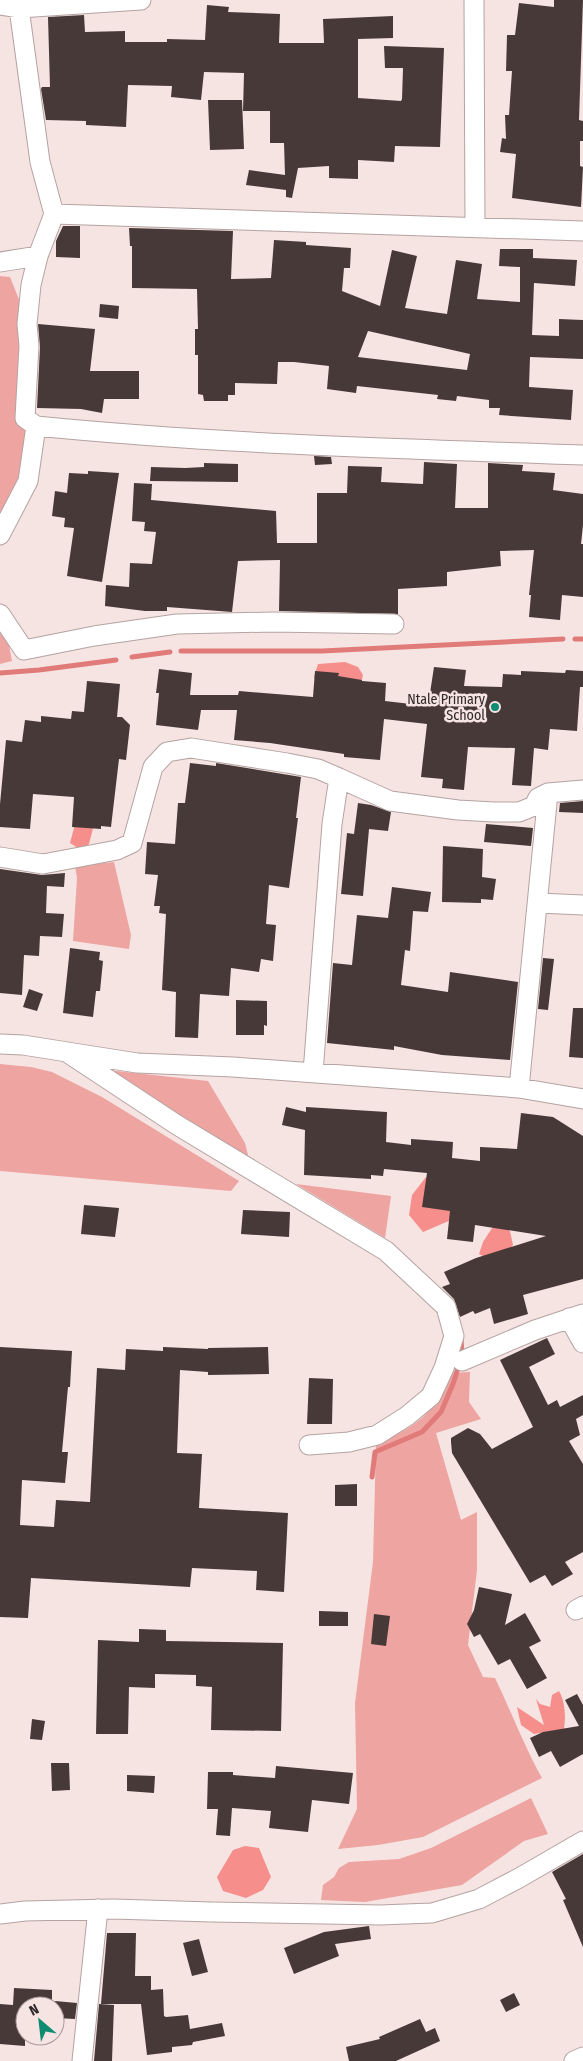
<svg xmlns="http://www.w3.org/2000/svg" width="583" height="2061" font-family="'Fira Sans Condensed',sans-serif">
	<rect width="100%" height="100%" fill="#f6e4e3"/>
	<path fill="#eea4a1" d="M0,276L10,277L22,307L31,432L25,477L0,520Z
		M0,624L6,630L12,661L0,664Z
		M114,862L131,935L129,949L73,941L77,878L75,866Z
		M0,1064L31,1067L52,1072L102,1097L239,1181L231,1191L0,1171Z
		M89,1068L208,1081L245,1143L249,1159Z
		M296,1184L391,1196L385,1238Z
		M470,1372L469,1402L481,1419L436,1433L461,1520L477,1512V1570L468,1645L483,1677L495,1678C511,1711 524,1746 542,1778L423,1837L378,1845L338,1849L357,1809L355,1703L373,1562L376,1444C416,1426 434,1416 449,1373Z
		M531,1798L548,1834L524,1841L462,1885L365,1902L321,1900L323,1885L334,1877L339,1868L349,1862L399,1859L431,1848Z"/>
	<path fill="#f68e8b" d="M345,662L358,667L363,675L360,687L323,692L314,677L318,664Z
		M98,809L89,844L81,850L70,843L77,817Z
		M426,1177L453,1188L451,1220L423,1232L409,1215L412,1195Z
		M502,1224L510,1231L513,1245L506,1254L489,1259L479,1254L483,1242L494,1225Z
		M559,1691C565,1701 566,1717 564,1729L534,1734L521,1725L517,1707L544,1725L536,1699L540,1704L550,1707L552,1695Z
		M245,1846L259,1848L271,1877L263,1890L246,1898L223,1891L217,1877L233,1850Z"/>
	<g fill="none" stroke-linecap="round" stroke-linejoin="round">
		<path stroke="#e17b79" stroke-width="5" d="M575,639H583
			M181,651H322L563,639
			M132,657L170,652
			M0,673L39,670L116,660
			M372,1477L375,1452L422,1432L441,1412L453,1384L462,1355L461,1338"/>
	</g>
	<path fill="#473938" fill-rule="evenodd" d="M554,0H583L579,120L583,121V141H580V166L583,167L581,207L512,198L516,154L500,152L502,138L506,139L505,115H509L512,71H506L507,35H515L519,3L554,7Z
		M207,5L229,7L228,12L280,14L279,43H324L323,19L393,16V38L358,39V98L401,101L402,99L403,68H385L384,46L444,48L440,147L395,146L394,162L358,160V179L329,178V166L298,168L292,198L286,197V190L246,185L249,170L285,175L284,143H270V111H243L244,73L204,72L201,100L171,97L172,86L128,85L126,127L86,125V121L46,120L41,89L42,87H50L48,17L84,15L85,32L125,31V42H167V39L205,40Z
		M208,100H242L244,149L210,150Z
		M63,226H80V258L56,257V241Z
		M129,228L233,231L231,279L271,278L274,240L306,242V245L351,248L350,268H344L342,291L380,306L392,250L417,256L405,308L447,314L456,260L482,264L477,299L520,302V267L499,266L500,249H533V258L577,260L575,286L534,283L532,335L559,336V319L583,320V359L530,357L529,387L573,390L571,420L499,415L500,408H489V400L457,396L456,401L437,399L438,395L357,386L356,393L327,389L329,366L294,362H278L277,384L235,383V395H228V401H204L203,395L198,394V355H195V329H198L197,289L132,288V246H130ZM368,331L470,354L467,370L358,357Z
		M100,304L119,306L118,319L99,317Z
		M38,324L95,329L90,371H139V399H104L102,413L81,409L37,408L40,347Z
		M314,456L331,457L332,464L315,465Z
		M424,462L457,464L455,508H488V463L523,465L522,471L555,473L553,490L583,494V525L581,544H583V597L562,595L560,620L529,617L531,595H529L534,550L500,551L501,566L447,572V586L398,589V614L279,611L280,560L238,561L232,612L167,607V611H145L105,606L106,585L129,587L130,563L152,564L156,532L144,531L145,522L132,521L134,483L152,484L151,500L276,511L277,543H317V493H347L348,466L382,467L381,482L423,484Z
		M204,463L238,464V482L150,481L151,467L185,468L204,467Z
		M88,471L119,473L102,582L67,576L74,528L64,527L65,518L52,516L55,491L67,493L69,473L88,474Z
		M434,667L466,670L464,686L502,687L503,674L521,675V671L565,673L566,670L583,671V687H580L577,731L550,729L548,750L534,748L531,786L512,785L515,748L468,747L464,790L442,788L443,779L421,777L427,724L384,719L380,760L344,757V754L270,743L234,740L237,710H201L198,730L156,725L159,693H156L159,669L192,673L190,695H238L239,691L313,697L315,671L339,673L338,676L362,680V681L386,683L385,701L428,706Z
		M87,681L120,684L117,717H122L130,725L126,760L119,759L111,827L101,826V829L72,827L74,797L33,794L30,829L0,827V804L6,740L22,742L25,720L41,722V716L71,719L72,711L84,712Z
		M190,763L216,766V763L301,777L296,818H298L289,888L269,885L266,924L276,925L273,961L261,959L259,972L231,968L229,996L200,994L198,1038L175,1037L176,992L162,990L166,914L159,913L160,906H154L158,875L145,874L147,842L175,844L178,803H185Z
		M583,801V813L559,812L560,803Z
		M358,803L371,805L391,812L388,831L369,829L363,896L341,894L347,833L354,834Z
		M486,824L533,828L531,846L484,842Z
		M443,846L483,849L482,877L496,879L493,900L481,899V903L442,902Z
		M0,869L42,875L65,873L64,887L47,886L46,913L64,914L62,937L40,936L39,956L24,955L22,995L0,993Z
		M392,887L431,892L428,912L413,911L410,951L405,950L401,985L448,992L450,972L518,982L510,1060L442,1055L394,1046V1050L327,1043L333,963L352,965L357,915L388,918Z
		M70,948L100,952L99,960L103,961L100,991H96L93,1017L63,1013Z
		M543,958L554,959L548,1010L538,1009Z
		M29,989L43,994L37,1011L23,1007Z
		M236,1000L267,1001V1026L264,1025V1035H236Z
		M573,1008H583V1058L569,1057Z
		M286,1107L306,1112V1107L387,1112L386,1142L411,1145V1139L453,1142L452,1158L480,1161V1147L517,1149L521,1113L553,1117L583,1136V1279L523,1295L528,1314L494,1324L490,1308L475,1314L473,1311L460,1317L454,1299L442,1287L450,1284L444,1272L476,1258L546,1236L475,1225L473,1242L447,1239L450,1211L422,1207L427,1173L384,1169L383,1176L371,1175V1179L304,1175L305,1130L282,1125Z
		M84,1205L119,1208L115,1237L81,1234Z
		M243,1210L290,1212L289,1237L241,1234Z
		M547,1338L555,1354L529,1367L548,1405L557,1400L560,1407L583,1395V1415L576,1419L580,1435L569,1441L583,1464V1552L565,1562L573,1574L552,1586L545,1575L530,1583L452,1453L451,1442V1438L468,1428L480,1434L492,1449L533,1427L500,1360Z
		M0,1347L72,1351L70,1387H68L62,1452H68L65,1483L22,1480L20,1525L54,1527L56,1500L90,1502L97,1368L125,1370L126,1349L163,1351V1347L208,1349V1348L268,1347L269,1374L208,1375V1372L180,1370L177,1453L202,1454L199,1508L288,1513L284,1592L256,1590L257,1571L192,1568L190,1587L31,1578L28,1618L0,1617Z
		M309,1378L333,1379L332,1424H307Z
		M357,1484V1506H335V1485Z
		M479,1587L512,1594L505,1625L525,1613L541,1641L529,1647L547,1678L527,1689L510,1659L498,1665L480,1634L474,1637L467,1624L474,1610Z
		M319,1611L348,1612V1626H319Z
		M374,1614L390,1616L386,1646L371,1644Z
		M139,1629L166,1630V1641L283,1643L281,1731L211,1730L212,1687L196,1686V1675L155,1674V1688L129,1687L128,1734H96L98,1640L139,1642Z
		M577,1694L583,1705V1754L560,1767L551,1751L539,1757L530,1738L543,1732L579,1726L565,1700Z
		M32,1719L45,1721L42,1740L30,1739Z
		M51,1763H69L70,1790L52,1791Z
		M276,1766L353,1773L349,1804L312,1800L308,1832L269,1828L271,1811L232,1808L230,1836L216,1835L218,1809H207L208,1772H233V1775L275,1778Z
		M127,1775L155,1776L154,1793L127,1791Z
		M583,1854V1947L563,1900L566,1899L552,1872Z
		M369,1926L371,1939L335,1944L339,1956L294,1974L284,1948L324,1932Z
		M107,1933H136L135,1976H151V1990L163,1989L164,2016L166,2017L188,2015L190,2029L222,2023L225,2036L193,2042L192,2045L172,2047V2052L147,2055L141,2004H101Z
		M199,1939L208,1972L192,1976L183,1943Z
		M14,1988L52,1990V2006H25V2046L0,2044V2004L13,2005Z
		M514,1993L520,2005L506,2012L500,2000Z
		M55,2001L77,2003L75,2019L55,2018Z
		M99,2004L114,2005L112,2061H94Z
		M420,2019L426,2032L435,2028L440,2041L396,2061H349L346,2047L380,2039L379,2037Z"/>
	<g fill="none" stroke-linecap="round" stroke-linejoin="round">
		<defs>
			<path id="minor" d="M474,0L475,227
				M0,5L19,8L141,0
				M54,214L583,231
				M0,262L38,256
				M36,426C218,444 400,449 583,455
				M0,535L28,481L36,426L25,418L29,346L27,324L31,285L38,256L54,214L40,162L19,8
				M0,614L24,650L94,636L177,624L273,622L394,624
				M0,857L43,864L117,850L132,843L153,767L167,752L191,748L287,763L318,769L339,778
				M538,903L583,905
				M0,1044L23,1045L137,1063L233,1067L519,1088L583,1099
				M68,1053L177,1125L386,1251L446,1307L454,1336L444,1368L431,1396L407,1416L377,1435L349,1442L309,1445
				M313,1073L332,824L339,778L390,801L458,810L494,812H519L534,806L538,798L548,793L583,790
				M519,1088L548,793
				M569,1318L583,1343
				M462,1361L535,1330L583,1314
				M576,1610L583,1606
				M0,1914L25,1911L113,1909L211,1912L380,1915L432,1913L479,1899L519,1878L583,1841
				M82,2061L98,1909
				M574,2061L583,2057"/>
		</defs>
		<use href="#minor" stroke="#b4a3a2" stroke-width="21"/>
		<use href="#minor" stroke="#fff" stroke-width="19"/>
	</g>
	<circle fill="#0e8c71" stroke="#f6e4e3" stroke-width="2" cx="495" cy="707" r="5"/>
	<g text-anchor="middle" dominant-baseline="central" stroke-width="5" stroke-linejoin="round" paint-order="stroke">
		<g font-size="14" fill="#2f2828" stroke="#f6e4e3" text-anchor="end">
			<text x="485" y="699">Ntale Primary<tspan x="485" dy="16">School</tspan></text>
		</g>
	</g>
	<g transform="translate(40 2021) rotate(332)"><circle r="24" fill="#f6e4e3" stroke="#a69998"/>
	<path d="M0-4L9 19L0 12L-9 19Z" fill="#0e8c71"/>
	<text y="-8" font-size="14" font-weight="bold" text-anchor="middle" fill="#2f2828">N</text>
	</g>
</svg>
